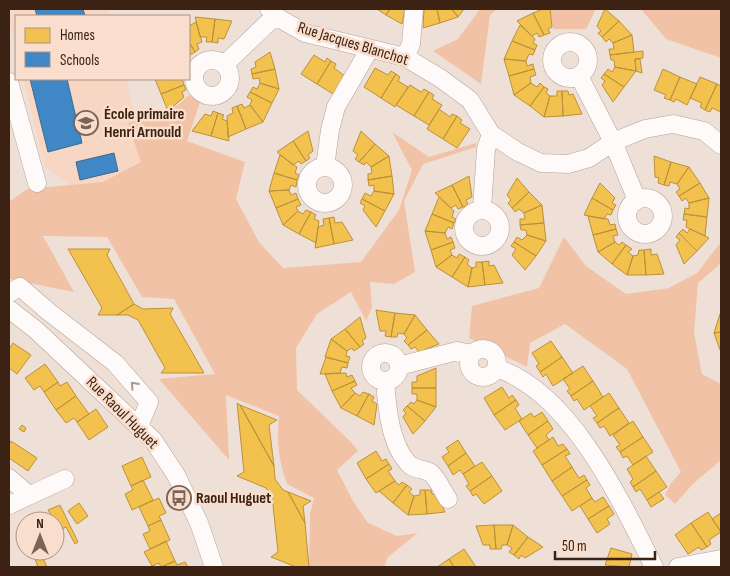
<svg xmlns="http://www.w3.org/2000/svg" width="730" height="576" font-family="'Sofia Sans Condensed',sans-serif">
	<rect width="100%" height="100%" fill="#efe0d7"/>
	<path fill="#f7d7c4" d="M9,9H108L110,16H16V50L9,19Z
		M23,79H126L152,181L74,188L45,167Z"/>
	<path fill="#f1c2a6" d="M480,9H497L490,15L481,84L433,51L458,39Z
		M550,9H596L586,29H553Z
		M641,9H721V58L666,39Z
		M189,95L200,102L187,141L245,162L236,199L259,242L283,268L361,262L399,210L412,170L392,132L429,157L476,143V147L423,164L404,201L415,272L394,284L370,282L372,307L366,321L351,292L317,314L296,348L297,390L352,443L358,451L337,470L353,501L368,523L397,536L418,533L388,557L384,567H309L310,514L314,498L287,484C279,461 276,441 279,416L226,395L229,460L159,379L215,374L174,299L142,297L107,237L43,236L74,292L9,279V202L27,189L103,182L141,162L128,123C156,118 169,115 189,95Z
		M564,237L586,266L626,294L669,288L697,273L721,242V263L698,283L694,333L702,374L721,384V460L693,484L675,504L665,495L671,483L681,472L627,369L565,324L530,343L527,367L469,338L472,306L539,288Z"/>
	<path fill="#f2c14e" stroke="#bb913c" d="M377,9H390L386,15Z
		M390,9H405L402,24L386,15Z
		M424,9H437L440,23L423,28Z
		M437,9H452L458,17L440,23Z
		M452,9H464L458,17Z
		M543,9H550L552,27L548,29L550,33L544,35L533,13Z
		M605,9L619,21L602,37L598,33L601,31L597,26Z
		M533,13L544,35L539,37L537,33L532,36L517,21Z
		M195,17L215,19L212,42H206L207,37H200Z
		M215,19L232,21L224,39L218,38V43L212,42Z
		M619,21L632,35L613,43L609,39L606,42L602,37Z
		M196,22L202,42L197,44L199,49L195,52L189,42V26Z
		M520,25L535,39L533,43L537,45L535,50L512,41Z
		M632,35L634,52L610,55L609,49H614L613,43Z
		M512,41L535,50L533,55L529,54L526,61L504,59Z
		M189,42L195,52L190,55L189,54Z
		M643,51V58L635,59L636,71L615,67L614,60H611L610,55Z
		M270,52L275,69L252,74L251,69L256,67L255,62Z
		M314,55L325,62L327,58L331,61L317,84L301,74Z
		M504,59L526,61L527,66L533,64L534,69L509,76Z
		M635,59H640L642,73L636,71Z
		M331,61L336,64L334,68L345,76L333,94L317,84Z
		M615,67L636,71L624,87L604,74L608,69L612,72Z
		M375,68L388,75L391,71L396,74L381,98L364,87Z
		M275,69L279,89L260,83L259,78L253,79L252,74Z
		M534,69L536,75L530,77L531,83L514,95L509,76Z
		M663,69L680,77L670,100L664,98L666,95L654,90Z
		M396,74L400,77L398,81L408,87L395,107L381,98Z
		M604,74L624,87L613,102L602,85L605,81L601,78Z
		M680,77L697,84L687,105L676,99L674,102L670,100Z
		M700,77L717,84L705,110L700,107L702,103L690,98Z
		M155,79H182L184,85L161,94Z
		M260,83L279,89L272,103L250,92L253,87L257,89Z
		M531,83L537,87L540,83L544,87L530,106L514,95Z
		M717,84L721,86V112L712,108L710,112L705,110Z
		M184,85L186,90L182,92L184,97L168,111L161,94Z
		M410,85L421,92L424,89L429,92L414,116L396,105Z
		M544,87L548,89L546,93L550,96L544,117L530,106Z
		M557,91H562L563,116L544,117L550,96H557Z
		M562,91H568L569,95L573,94L582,114L563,116Z
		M250,92L272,103L263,122L250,105L252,100L247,97Z
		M429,92L434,95L432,99L442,105L429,125L414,116Z
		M242,104L244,108L250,105L263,122L246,129L237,106Z
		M237,106L246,129L228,137L227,116L233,113L232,108Z
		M439,109L450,117L452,114L457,116L443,139L427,129Z
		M213,111L218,113L211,136L192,131L205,114L211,116Z
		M218,113L224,115L222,119L227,121L229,141L211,136Z
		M457,116L462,120L460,123L470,129L457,148L443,139Z
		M308,131L313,151L308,155L310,158L306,161L293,141Z
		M361,131L375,144L359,162L355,159L358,155L353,151Z
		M293,141L306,161L301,164L299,161L293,165L277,152Z
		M375,144L389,156L371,167L366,162L364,165L359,162Z
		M280,155L297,167L295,173L299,175L297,180L274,173Z
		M389,156L392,176L368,180V174L372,173L371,167Z
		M654,156L671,162L664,185L658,183L659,178L655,177Z
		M671,162L689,167L677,184L670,182L669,186L664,185Z
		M689,167L700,183L679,196L676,192L680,189L677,184Z
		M274,173L297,180L296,187L291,185L289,190L269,191Z
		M392,176L394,194L374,191V185L369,186L368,180Z
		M469,176L472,197L466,200L468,205L463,207L452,185Z
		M517,178L529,192L512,208L508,203L511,200L507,195Z
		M600,183L615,198L612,203L616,205L613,210L592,198Z
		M700,183L709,198L689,203L686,198L682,201L679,196Z
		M452,185L463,207L458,209L456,205L451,208L435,193Z
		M289,190L291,195L296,193L298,199L276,208L269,191Z
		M374,191L394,194L385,211L362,199L365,193L371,196Z
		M529,192L542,205L524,213L519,209L515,212L512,208Z
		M439,197L454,211L452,217L456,219L454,223L432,214Z
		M592,198L613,210L611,215L607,214L604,219L584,215Z
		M709,198L707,217L684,214L685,208L689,209V203Z
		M298,199L301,205L296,207L298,211L283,225L276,208Z
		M362,199L385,211L376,227L363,210L365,206L360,203Z
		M542,205L544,223L520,225V219H525L524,213Z
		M306,210L311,212L299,234L283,225L298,211L303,214Z
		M311,212L316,215L314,219L319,221L316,243L299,234Z
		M432,214L454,223L452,229L448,227L445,233L425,231Z
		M684,214L707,217L705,236L686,227L687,220H683Z
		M588,216L608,219L610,225L615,224L616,229L593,235Z
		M334,217L335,223L342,222L353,240L334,244L329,218Z
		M329,218L334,244L315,248L318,227L324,225L323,219Z
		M544,223L546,241L527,235L526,230H521L520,225Z
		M616,229L618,235L613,236L615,242L598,252L593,235Z
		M683,229L687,233L690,229L709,238L697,251L679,233Z
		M425,231L445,233L447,239L451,237L453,242L431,250Z
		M679,233L697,251L684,264L676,245L680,240L676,237Z
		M527,235L546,241L536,256L514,242L517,237L522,240Z
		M453,242L455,248L450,250L452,255L436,267L431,250Z
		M514,242L536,256L525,270L512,255L516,249L511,246Z
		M615,242L619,245L622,242L626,245L612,264L598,252Z
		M626,245L632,249L628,252L633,256L627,275L612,264Z
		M68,249H110L107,255L134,304L117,315H98L102,308Z
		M651,249V255L657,254L664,274L646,275L644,250Z
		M639,250H644L646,275H627L633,256L638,255Z
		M459,254L465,257L452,277L436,267L452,255L457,258Z
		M465,257L469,260L467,264L472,268L468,287L452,277Z
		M489,261V266L494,265L503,283L485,285L482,262Z
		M476,262H482L485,285L468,287L472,268L476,267Z
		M134,304L143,309L173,308L170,314L204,373H161L165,368L138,320L128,315H117Z
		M376,310L395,313L391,337L385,336L386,331H380Z
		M395,313L415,315L404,334L398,333L397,337H391Z
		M720,314L721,332L714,333Z
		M415,315L427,330L408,345L404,341L407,338L404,334Z
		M360,317L366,338L362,341L364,344L360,347L345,329Z
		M345,329L360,347L354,351L352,348L347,351L331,339Z
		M427,330L439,344L419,352L415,347L411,349L408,345Z
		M721,332V349L720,350L714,333Z
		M331,339L347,351L346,356L350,357L348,363L325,357Z
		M551,341L562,357L540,372L536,366L539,364L532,353Z
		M13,343L31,355L17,374L9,368V349Z
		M326,357L348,363L347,368L342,367L340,373L320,374Z
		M562,357L573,373L553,386L546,374L543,377L540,372Z
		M45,364L58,382L44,392L40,386L34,390L25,378Z
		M583,366L593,381L571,396L567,391L570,389L563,379Z
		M436,368V388H412V382H417V376Z
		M346,373L347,377L352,375L355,381L332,391L325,374Z
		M355,381L357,385L351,388L355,393L341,408L332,391Z
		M593,381L603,397L584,410L577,399L574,401L571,396Z
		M58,382L60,386L67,382L76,396L56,410L44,392Z
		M502,387L509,398L512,395L516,400L494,415L484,398Z
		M412,388H436V407L417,400V394H412Z
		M363,392L369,394L357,416L341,408L355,393L360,396Z
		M609,393L619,408L597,423L593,418L597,416L590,406Z
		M369,394L374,397L372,401L377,404L374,425L357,416Z
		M76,396L89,414L77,422L74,418L66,423L56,410Z
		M417,400L436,407L425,421L407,406L411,402L414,404Z
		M516,400L519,405L515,408L522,419L505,430L494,415Z
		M237,403L240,405L274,466L275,479L283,490L288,492L305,523L309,567H296L271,557L278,552L272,496L266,488L237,476L244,472Z
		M240,405L277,420L269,425L274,466Z
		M407,406L425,421L413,434L403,417L406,413L403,410Z
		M619,408L629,423L610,436L604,426L600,428L597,423Z
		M96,409L108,427L89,440L77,422Z
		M542,412L548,421L528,435L519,421L531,413L534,417Z
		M548,421L553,429L546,435L549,440L537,448L528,435Z
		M633,421L643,437L620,452L616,447L620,445L613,435Z
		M22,425L26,428L24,432L19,429Z
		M553,437L558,446L563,444L567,449L542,465L533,451Z
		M643,437L653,452L633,465L627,456L623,458L620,452Z
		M458,440L466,453L448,466L442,457L449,452L446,448Z
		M11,441L37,458L28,471L9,458V445Z
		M567,449L570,454L565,456L572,467L552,481L542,465Z
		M376,451L382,461L386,459L389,464L366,479L357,463Z
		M466,453L475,466L463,474L460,470L453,475L448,466Z
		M646,456L656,471L633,487L630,482L633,479L627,469Z
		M142,457L151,477L131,486L122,466Z
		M482,462L492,476L470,491L466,486L469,484L463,474Z
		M389,464L392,469L388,471L395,481L376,493L366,479Z
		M572,467L579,478L584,475L587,480L562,496L552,481Z
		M656,471L667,487L647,500L640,489L636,492L633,487Z
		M492,476L502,491L484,504L476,494L473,496L470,491Z
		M143,480L153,500L132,510L125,494L133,490L131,486Z
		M587,480L590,485L586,488L592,498L572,511L562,496Z
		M395,481L399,485L402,482L407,485L393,503L379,491Z
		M407,485L412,489L409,492L414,496L408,515L393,503Z
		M420,490H425L427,514L408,515L414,496L420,495Z
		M425,490H431L432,494H437L445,512L427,514Z
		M288,492L311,501L303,506L305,523Z
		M659,492L664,499L651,507L647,500Z
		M603,497L609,506L588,519L580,506L592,498L595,502Z
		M159,498L166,513L159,516L161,520L148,526L139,507Z
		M79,503L88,516L77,524L68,511Z
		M60,505L78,542L75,544L66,527L58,531L55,521L48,510Z
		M609,506L614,514L607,519L610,524L597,533L588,519Z
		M708,512L721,532L709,540L711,544L707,547L691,523Z
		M721,513V532L712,519Z
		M161,520L170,540L150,549L143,534L150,531L148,526Z
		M691,523L707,547L701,550L699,547L688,554L675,535Z
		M494,525L496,549H490V545H483L476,526Z
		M494,525H513L507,545H502L501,549H496Z
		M513,525L528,537L514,555L509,552L512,548L507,545Z
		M528,537L543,547L525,558L521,555L519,559L514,555Z
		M166,541L175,561L161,567L159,563L152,566L144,552Z
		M611,548L632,554L629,567L605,565Z
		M464,549L476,567H454L449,559Z
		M42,556L47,567H38L35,559Z
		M449,559L454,567H437Z
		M175,561L177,565L185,562L188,567H161Z"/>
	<path fill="#3f88c5" stroke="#3e698f" d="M35,9H83L85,16H37Z
		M30,79H67L82,143L48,152Z
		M114,153L118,171L80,180L76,162Z"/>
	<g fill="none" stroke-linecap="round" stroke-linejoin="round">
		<defs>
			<path id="minor" d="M269,9L275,16L305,33L405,57L440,78L470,100L491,134L518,152L541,163L568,164L589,158L613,142L645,129L673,124L704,131L721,145
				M552 60a18 18 0 1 1 36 0a18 18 0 1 1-36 0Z
				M405,57L411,44L414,9
				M194 78a18 18 0 1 1 36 0a18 18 0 1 1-36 0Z
				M224,65L275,16
				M579,76L613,142L637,200
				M9,82L37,183
				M307 185a18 18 0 1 1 36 0a18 18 0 1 1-36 0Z
				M325,167L330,130L336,107L369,50
				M627 216a18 18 0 1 1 36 0a18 18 0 1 1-36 0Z
				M482,209L486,149L491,134
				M464 228a18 18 0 1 1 36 0a18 18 0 1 1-36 0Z
				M9,293L20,287L49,312L115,363L149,402L139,426
				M9,309L36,330L153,440L176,475L199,523L214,567
				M469 363a14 14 0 1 1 28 0a14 14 0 1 1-28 0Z
				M371 367a14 14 0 1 1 28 0a14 14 0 1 1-28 0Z
				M399,366L457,351L472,354
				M496,368C571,392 621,501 654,567
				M385,381C387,407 390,446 410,465C416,470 425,469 431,473C438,479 443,492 448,499
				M9,478L29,495
				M9,505L65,479
				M678,567L721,559"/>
		</defs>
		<use href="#minor" stroke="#b4a297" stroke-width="19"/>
		<use href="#minor" stroke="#fdfaf9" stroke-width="18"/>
	</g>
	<defs><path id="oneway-chevron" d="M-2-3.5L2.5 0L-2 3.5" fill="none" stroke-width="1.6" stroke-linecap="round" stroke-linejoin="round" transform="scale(1.25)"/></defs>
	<use stroke="#a69991" href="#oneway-chevron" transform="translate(134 385) rotate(-132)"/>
	<defs>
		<symbol id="school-ring" viewBox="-11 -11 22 22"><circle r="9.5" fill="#f9ddcd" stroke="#7b6457" stroke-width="1.5"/><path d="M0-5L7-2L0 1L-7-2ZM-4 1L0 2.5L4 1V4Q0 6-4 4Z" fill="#7b6457"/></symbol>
		<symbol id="bus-ring" viewBox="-11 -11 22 22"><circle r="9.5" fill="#f9ddcd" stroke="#7b6457" stroke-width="1.5"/><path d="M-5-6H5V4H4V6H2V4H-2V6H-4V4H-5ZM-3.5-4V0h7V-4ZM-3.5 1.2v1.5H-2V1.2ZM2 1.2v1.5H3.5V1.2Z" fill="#7b6457"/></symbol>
	</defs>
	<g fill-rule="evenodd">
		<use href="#school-ring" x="72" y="109" width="28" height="28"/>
		<use href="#bus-ring" x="165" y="484" width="28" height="28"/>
	</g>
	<g text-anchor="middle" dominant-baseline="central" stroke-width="5" stroke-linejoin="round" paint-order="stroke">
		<g font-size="16" fill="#3c2212" stroke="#f9ddcd">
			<text transform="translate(353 44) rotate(17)">Rue Jacques Blanchot</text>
			<text transform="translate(122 413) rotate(45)">Rue Raoul Huguet</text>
		</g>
		<g font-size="16" font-weight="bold" fill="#3c2212" stroke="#f9ddcd" text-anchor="start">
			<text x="104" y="114">École primaire<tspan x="104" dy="18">Henri Arnould</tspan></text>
			<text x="196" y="498">Raoul Huguet</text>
		</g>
	</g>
	<rect width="730" height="576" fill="none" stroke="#3c2212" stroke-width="20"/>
	<rect x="15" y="15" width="175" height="65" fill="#f9ddcd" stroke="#ad9282"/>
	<rect x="25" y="28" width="25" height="15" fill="#f2c14e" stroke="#ad9282"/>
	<text x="60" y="40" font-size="15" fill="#3c2212">Homes</text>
	<rect x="25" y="52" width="25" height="15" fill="#3f88c5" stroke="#ad9282"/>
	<text x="60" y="65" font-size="15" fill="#3c2212">Schools</text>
	<g transform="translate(40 536)"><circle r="24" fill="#f9ddcd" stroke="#ad9282"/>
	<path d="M0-4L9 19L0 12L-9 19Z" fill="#7b6457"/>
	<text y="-8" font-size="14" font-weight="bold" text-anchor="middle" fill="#3c2212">N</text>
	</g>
	<path d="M555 551v8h100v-8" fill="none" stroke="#3c2212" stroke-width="2.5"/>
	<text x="562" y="551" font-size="15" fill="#3c2212" stroke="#f9ddcd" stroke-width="4" paint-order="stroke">50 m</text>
</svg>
